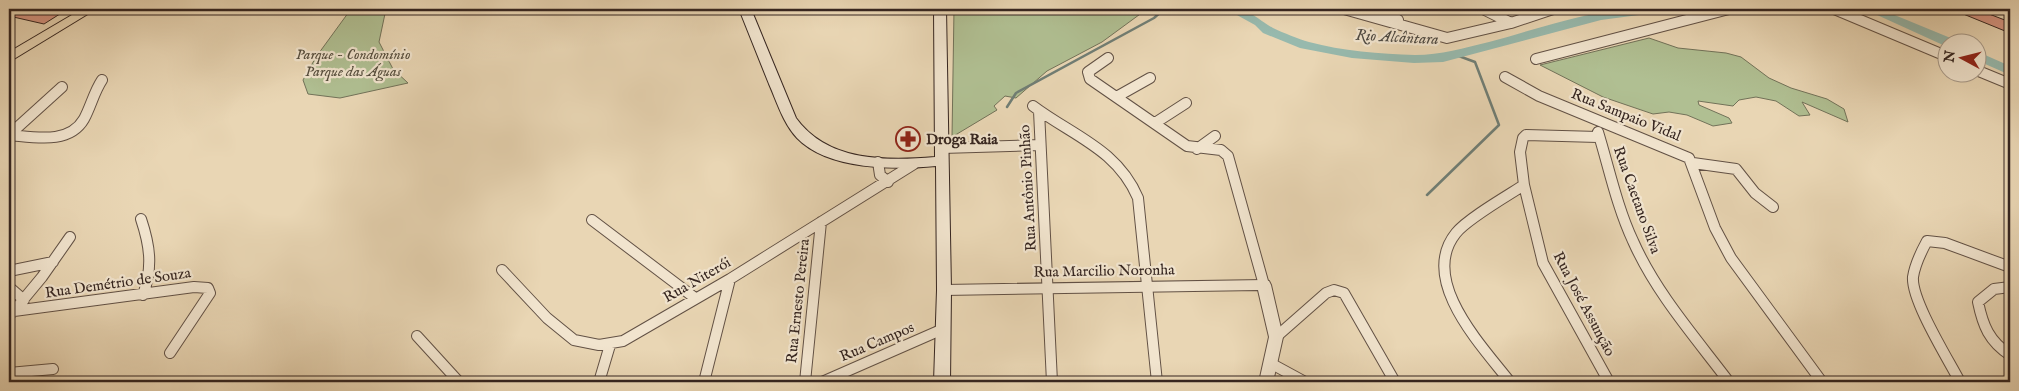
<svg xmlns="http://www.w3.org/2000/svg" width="2019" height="391" font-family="'IM FELL English',serif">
	<rect width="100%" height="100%" fill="#e9d6b4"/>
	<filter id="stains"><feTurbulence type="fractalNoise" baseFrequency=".004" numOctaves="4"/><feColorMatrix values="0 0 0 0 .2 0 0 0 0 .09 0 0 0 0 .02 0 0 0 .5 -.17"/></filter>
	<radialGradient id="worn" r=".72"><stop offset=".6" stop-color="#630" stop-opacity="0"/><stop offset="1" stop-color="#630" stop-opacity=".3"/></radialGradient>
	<path fill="#b0bf92" stroke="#727259" d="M351,9H386L379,42L393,69L408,83L340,98L308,94L303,80L316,57Z
		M954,9H1147L1102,42L1047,71L1016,98L1005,96L994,106L997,110L952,137Z
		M1649,38L1678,48L1726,53L1741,57L1769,78L1791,88L1827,99L1844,109L1848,122L1802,102L1810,115L1799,116L1776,101L1756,97L1739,100L1733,106L1698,101L1699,105L1729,118L1732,123L1713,126L1687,115L1669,112L1653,114L1603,97L1540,65Z"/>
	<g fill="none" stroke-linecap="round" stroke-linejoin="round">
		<path stroke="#707e75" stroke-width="2.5" d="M1007,107L1016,93L1154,18L1164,9
			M1427,195L1499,125L1475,62L1456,55"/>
		<path fill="#97b9ad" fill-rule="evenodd" d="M1226,9C1249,7 1255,18 1273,28C1284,33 1298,39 1309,42C1342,51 1380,54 1415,55C1441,55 1464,48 1489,42C1545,27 1602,5 1660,9L1654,13L1601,20L1443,62L1414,63L1352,58L1300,48L1263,33L1255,25Z
			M1864,9H1880L1953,39L1954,42L1943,45Z
			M1976,51L2010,66V75L1976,60Z"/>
	</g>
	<path fill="#d69582" stroke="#352520" d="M20,9H46L63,12L44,24L9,16Z
		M1951,9H1976L2010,22V25L2005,31Z"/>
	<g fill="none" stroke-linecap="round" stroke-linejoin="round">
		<defs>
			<path id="minor" d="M1344,9L1447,38L1511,23L1553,9
				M1378,9L1398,20
				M1483,9L1511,23
				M1834,9L1946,56
				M1108,58L1088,72L1090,79L1187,146L1221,150L1228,156L1264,285
				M1536,59L1729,9
				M1976,70L2010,84
				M1505,77L1539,96L1689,158L1715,228L1731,258L1822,382
				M1118,96L1150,78
				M1033,106C1073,136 1117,149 1138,198L1157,382
				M1039,111L1052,382
				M1155,123L1186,103
				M1598,132C1609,168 1617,207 1633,241C1656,293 1695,337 1729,382
				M9,135C34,137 69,145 84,119C91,106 94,92 102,80
				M9,135L62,87
				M1598,137L1526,135L1523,138L1520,152L1524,185L1543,263L1609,382
				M942,148L1040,145
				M1197,149L1215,136
				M878,162L880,175L888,182
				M1693,163L1736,169L1755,193L1773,207
				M141,219C150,246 153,267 143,295
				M592,220L695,298
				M502,270L547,318L574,340L599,345L623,341L730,279L914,164
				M9,271L53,262
				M9,287L24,300
				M2010,287L1994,289L1978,302C1983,326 1989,341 2010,355
				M14,311L194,287L208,288L210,293L170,353
				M13,312L42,277L70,237
				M417,336L459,382
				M1276,337L1326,293L1334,290L1344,293L1395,382
				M1270,363L1305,382
				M9,373L53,369
				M599,382L610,345
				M704,382L730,279
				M805,382L821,222
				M822,382L943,329
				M1510,382C1482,346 1418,280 1456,233C1467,219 1507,196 1524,185
				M1960,382C1948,359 1911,300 1913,277C1915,264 1921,252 1927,241L1945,243L2010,267"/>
			<path id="tertiary" d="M1264,280L1269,281L1271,285L1283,337L1273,382H1259L1269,337L1258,290L944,295L939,294L937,290L939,286L944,285Z"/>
			<path id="secondary" d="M739,9H751L796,118C828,162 886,161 935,157L934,9H946L951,290L950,382H934L937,290L936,166C894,170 828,170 797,138C783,123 777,102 769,84C759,59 749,34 739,9Z"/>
			<path id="primary" d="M82,9H96L9,62V52Z"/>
		</defs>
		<use href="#minor" stroke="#625145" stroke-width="12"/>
		<use href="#tertiary" stroke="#625145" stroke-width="2"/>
		<use href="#secondary" stroke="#352520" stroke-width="2"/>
		<use href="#primary" stroke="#352520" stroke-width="2"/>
		<use href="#minor" stroke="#f1e4ce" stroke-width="10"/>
		<use href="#tertiary" fill="#f1e4ce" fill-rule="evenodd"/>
		<use href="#secondary" fill="#f1e4ce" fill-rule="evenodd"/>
		<use href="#primary" fill="#e9d6b4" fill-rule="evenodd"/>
	</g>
	<defs>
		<symbol id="pharmacy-ring" viewBox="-11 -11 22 22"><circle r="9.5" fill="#f1e4ce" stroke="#8f2418" stroke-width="1.5"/><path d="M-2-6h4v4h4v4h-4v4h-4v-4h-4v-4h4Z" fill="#8f2418"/></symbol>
	</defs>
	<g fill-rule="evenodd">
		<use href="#pharmacy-ring" x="894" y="125" width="28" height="28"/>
	</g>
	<g text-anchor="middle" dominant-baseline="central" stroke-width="4.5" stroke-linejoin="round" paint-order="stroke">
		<g font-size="15" font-style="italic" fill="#544c3c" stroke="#f1e4ce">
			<text x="353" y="54">Parque - Condomínio<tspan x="353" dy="17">Parque das Águas</tspan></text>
		</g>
		<g font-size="15" fill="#352520" stroke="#f1e4ce">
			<text transform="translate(1626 115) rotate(22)">Rua Sampaio Vidal</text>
			<text transform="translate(1028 188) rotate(-93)">Rua Antônio Pinhão</text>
			<text transform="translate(1637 200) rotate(70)">Rua Caetano Silva</text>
			<text transform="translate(1104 271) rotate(-1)">Rua Marcilio Noronha</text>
			<text transform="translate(697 280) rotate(-30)">Rua Niterói</text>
			<text transform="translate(118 283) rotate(-8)">Rua Demétrio de Souza</text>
			<text transform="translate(798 301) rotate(-84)">Rua Ernesto Pereira</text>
			<text transform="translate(1584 304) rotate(62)">Rua José Assunção</text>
			<text transform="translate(877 342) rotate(-23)">Rua Campos</text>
		</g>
		<g font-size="15" font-weight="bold" fill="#352520" stroke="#f1e4ce" text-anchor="start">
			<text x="926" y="139">Droga Raia</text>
		</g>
		<g font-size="16" font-style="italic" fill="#4e4a43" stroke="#f1e4ce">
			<text transform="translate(1397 38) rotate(3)">Rio Alcântara</text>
		</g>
	</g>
	<rect width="2019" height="391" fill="none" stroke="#e9d6b4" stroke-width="30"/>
	<rect x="10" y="10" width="1999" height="371" fill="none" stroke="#352520" stroke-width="2.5"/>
	<rect x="15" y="15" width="1989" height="361" fill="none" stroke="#352520"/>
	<g transform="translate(1962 58) rotate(277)"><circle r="24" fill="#f1e4ce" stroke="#a69888"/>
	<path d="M0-4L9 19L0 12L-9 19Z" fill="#8f2418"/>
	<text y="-8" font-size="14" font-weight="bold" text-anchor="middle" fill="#352520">N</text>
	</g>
	<rect width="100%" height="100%" filter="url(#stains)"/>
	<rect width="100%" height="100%" fill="url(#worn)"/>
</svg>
